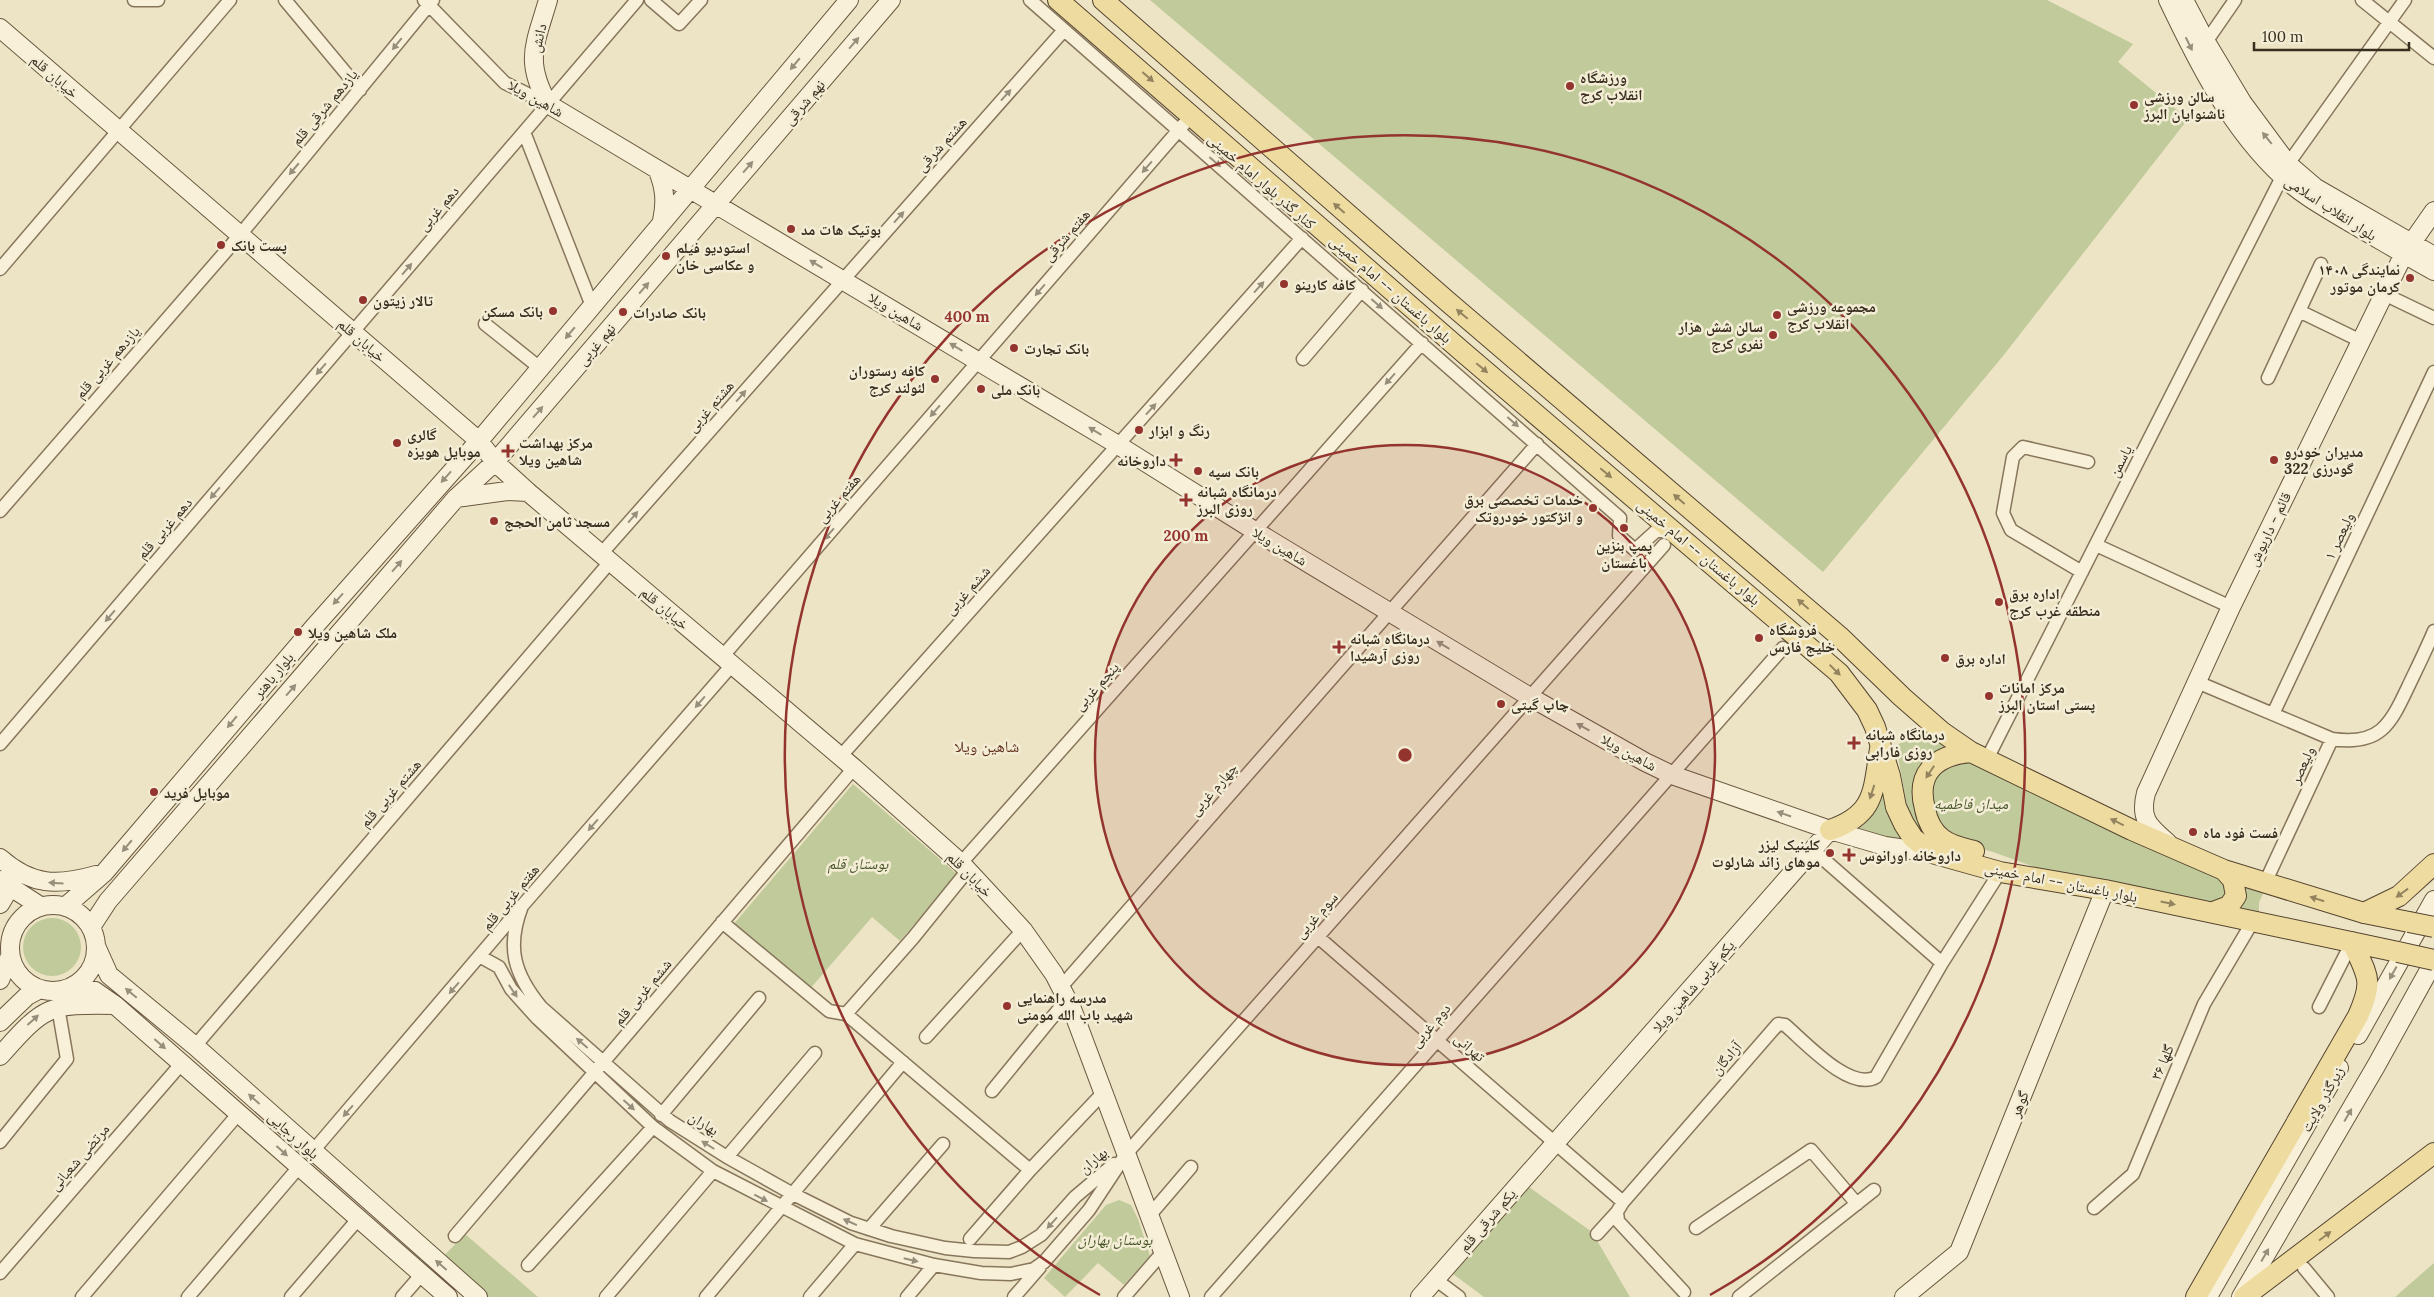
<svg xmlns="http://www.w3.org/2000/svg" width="2434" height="1297" font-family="Lora,'Noto Naskh Arabic',serif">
	<rect width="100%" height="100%" fill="#ede4c5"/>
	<path fill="#c1ca9a" d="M1150,0H2047L2133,44L2118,62L2188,119L2003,356L1823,572Z
		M1924,727L1954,747L1932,758L1933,840L1915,827L1907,807L1896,746Z
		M1950,762H1976L2221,877L2230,885L2220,905L2063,877L1993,852L1963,844L1938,828L1930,783Z
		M853,784L957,874L900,941L872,917L809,990L733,925Z
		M1884,790L1909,844L1849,830C1870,820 1876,811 1884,790Z
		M2245,887L2265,890L2259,902V919L2238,909L2245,898Z
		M23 947a29 29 0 1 1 58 0a29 29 0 1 1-58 0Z
		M1529,1187L1592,1232L1630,1297H1484L1453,1274Z
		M1119,1200L1131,1205L1138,1219L1150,1256L1124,1285L1098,1263L1065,1297L1044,1278L1106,1205Z
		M465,1234L538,1297H489L442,1258Z
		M2434,1263V1297H2395Z"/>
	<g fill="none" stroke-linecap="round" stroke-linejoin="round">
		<defs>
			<path id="street" d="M134,0H158
				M285,0L360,90
				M424,0L505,83L548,104
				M651,0L679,24L701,0
				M1030,0L1620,518L1619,536L1635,550L1656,531H1672
				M2362,0L2434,58
				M2206,42L2235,0
				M524,132L592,306
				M2288,164L2405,0
				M0,269L230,0
				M2384,294L2434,318
				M2299,311L2361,341
				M485,324L540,368
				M1303,359L1362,290
				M2268,378L2321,264
				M0,511L240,235L433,0
				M2096,545L2231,607
				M601,554L1064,30
				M2082,572L2011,530L2003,513L2013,457L2023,447L2088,462
				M722,657L1184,124
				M2197,682L2332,739C2380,746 2390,725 2408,687C2417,668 2426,650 2434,631
				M2273,714L2434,372
				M0,744L637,0
				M840,757L1302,238
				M1987,759L2282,177
				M1813,850L1942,963
				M961,863L1422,343
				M2265,883L2332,739
				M522,906C506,947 514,974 541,1007L670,1121L727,1157L793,1194L851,1223L891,1236L945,1248L974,1251L1009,1252L1022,1247L1041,1235L1075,1197L1114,1164
				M722,922L829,1011L846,1014L1030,1170
				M1318,937L1623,1202
				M481,957L499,967L511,989L537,1018L653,1127L713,1171L855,1244L934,1265L981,1273L1011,1274L1034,1269L1044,1262L1089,1210L1126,1154L1664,545
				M1061,987L1537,444
				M2319,1007L2352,942
				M846,1014L913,938L968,870
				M926,1037L1023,930
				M195,1046L610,562
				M992,1091L1068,998
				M661,1115L759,998
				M0,1142L67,1059L58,1007
				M313,1151L522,906L732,665
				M727,1157L815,1053
				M2094,1208L2133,1174L2204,1004L2253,921
				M1149,1216L1191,1167
				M1696,1228L1811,1150L1857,1204
				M869,1229L943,1144
				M1597,1234L1617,1212
				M455,1236L854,768
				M970,1239L1030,1170L1104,1092
				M528,1265L653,1127
				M2304,1268L2328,1297
				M0,1273L182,1063
				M1435,1279L1459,1297
				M1684,1292L1618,1221L1617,1212L1623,1202L1778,1024L1785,1025C1805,1042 1850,1092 1876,1077L1942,963L2000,872
				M82,1297L239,1113
				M188,1297L299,1167
				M291,1297L359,1218
				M402,1297L422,1274
				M606,1297L713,1171
				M706,1297L903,1062
				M810,1297L855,1244
				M907,1297L934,1265
				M1014,1297L1040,1267
				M1124,1297L1163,1252
				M1211,1297L1783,648
				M1739,1297L1874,1190"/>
			<path id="secondary" d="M548,0C535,45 524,60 548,104L1118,445L1255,531L1530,697L1645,762L1672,775L1830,830L1885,846L1932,853
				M2168,0C2198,63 2231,129 2283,177C2302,195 2326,208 2349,222C2377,238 2405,255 2434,271
				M2184,0L2206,42L2242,102L2288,164L2316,188L2434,256
				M0,28L479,441L495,462L528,492L854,768L961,863L1023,930L1054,974L1072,1009L1180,1297
				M658,171C665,189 666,202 662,221
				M456,498L507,491L528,492
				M2168,843C2150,827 2139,820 2146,793L2231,607L2384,294L2404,254L2434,211
				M0,858C32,886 57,886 96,875
				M0,880L40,906
				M0,904L6,894L7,886
				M10 948a43 43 0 1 1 86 0a43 43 0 1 1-86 0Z
				M66,906L104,873L314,627L479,441L849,0
				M91,927L108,901L456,498L495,462L891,0
				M96,946L109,975L195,1046L478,1297
				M0,980L10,956
				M69,988L95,991L115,1005L448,1297
				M0,1022L27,996L40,989
				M2358,1035L2434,900
				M0,1056C45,1005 48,1004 115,1005
				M2210,1293L2339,1068
				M1420,1297L1830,830
				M1904,1297L1959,1252L2105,890
				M2241,1297L2376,1066L2434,961"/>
			<path id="primary" d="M1058,0L1464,353L1839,673L1867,710L1875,727L1890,776L1896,807L1904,824L1913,838L1932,853L2000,872L2105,890L2398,952
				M1103,0L1447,301L1839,636L1902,697L1942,732L1971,752L2132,830L2224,870L2364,913L2409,922
				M1971,752C1937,755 1915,772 1925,809C1927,820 1933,832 1942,839C1951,846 1962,848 1974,851
				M1830,830C1876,814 1873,791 1880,749
				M2213,912L2229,906L2236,896L2233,880L2224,870
				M2364,913L2399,896L2434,864
				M2196,1297L2358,1016C2374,980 2368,977 2352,942
				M2244,1297L2434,1153"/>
		</defs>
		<use href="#street" stroke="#87765c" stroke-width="15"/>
		<use href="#secondary" stroke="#69573f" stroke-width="20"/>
		<use href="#primary" stroke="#554430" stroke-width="22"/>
		<use href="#street" stroke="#f8f0d8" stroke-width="12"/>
		<use href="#secondary" stroke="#f8f0d8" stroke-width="18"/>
		<use href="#primary" stroke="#eedb9f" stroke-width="20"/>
		<defs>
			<path id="primary-bridge" d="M2409,922L2434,927
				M2398,952L2434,960"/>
		</defs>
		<use href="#primary-bridge" stroke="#554430" stroke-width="22" stroke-linecap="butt"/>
		<use href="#primary-bridge" stroke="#eedb9f" stroke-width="20"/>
	</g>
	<defs><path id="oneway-solid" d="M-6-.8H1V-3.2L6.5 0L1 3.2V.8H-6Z" transform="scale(1.25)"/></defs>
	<g fill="#988e7c">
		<use href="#oneway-solid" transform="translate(854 43) rotate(-49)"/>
		<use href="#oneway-solid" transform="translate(397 44) rotate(129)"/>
		<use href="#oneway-solid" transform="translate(2189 44) rotate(64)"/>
		<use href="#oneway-solid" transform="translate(795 64) rotate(130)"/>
		<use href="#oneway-solid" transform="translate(1006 95) rotate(-48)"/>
		<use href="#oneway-solid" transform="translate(2267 138) rotate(-129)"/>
		<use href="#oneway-solid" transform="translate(1215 162) rotate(41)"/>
		<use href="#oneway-solid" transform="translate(748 167) rotate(-49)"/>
		<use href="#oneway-solid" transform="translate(1147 167) rotate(131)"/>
		<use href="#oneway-solid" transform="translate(294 169) rotate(130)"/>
		<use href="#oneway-solid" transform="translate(899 217) rotate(-48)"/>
		<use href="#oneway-solid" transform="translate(816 264) rotate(-149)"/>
		<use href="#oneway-solid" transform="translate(407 269) rotate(-49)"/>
		<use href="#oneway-solid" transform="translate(1259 287) rotate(-48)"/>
		<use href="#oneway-solid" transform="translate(644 288) rotate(-49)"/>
		<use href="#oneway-solid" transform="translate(1040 290) rotate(131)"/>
		<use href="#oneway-solid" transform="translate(1377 304) rotate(41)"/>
		<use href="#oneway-solid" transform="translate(570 333) rotate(130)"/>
		<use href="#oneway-solid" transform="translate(956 347) rotate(-149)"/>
		<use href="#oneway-solid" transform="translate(321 369) rotate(131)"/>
		<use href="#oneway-solid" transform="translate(1390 379) rotate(132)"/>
		<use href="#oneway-solid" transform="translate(741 396) rotate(-49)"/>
		<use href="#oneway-solid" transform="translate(1151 409) rotate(-48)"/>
		<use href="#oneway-solid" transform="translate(935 411) rotate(131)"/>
		<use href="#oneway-solid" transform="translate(538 412) rotate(-49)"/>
		<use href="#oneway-solid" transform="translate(1513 422) rotate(41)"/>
		<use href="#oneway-solid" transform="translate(1095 431) rotate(-149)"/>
		<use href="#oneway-solid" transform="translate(446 477) rotate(132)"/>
		<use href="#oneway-solid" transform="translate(215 493) rotate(131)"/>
		<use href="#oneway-solid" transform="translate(633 517) rotate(-49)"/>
		<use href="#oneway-solid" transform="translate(829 534) rotate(131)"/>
		<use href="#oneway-solid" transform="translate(397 566) rotate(-49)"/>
		<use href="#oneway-solid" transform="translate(338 599) rotate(132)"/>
		<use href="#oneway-solid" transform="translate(110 616) rotate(131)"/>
		<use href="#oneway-solid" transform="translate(1443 645) rotate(-149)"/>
		<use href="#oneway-solid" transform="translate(291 690) rotate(-49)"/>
		<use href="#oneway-solid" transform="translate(700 702) rotate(131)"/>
		<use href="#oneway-solid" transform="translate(232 722) rotate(130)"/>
		<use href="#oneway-solid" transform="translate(1583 727) rotate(-151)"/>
		<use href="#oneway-solid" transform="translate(1784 814) rotate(-161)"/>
		<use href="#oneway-solid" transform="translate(593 825) rotate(131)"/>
		<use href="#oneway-solid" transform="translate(127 846) rotate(130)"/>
		<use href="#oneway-solid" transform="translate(56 883) rotate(-177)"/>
		<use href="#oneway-solid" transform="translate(2393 973) rotate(119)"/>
		<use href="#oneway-solid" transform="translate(454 988) rotate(131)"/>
		<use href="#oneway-solid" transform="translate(513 991) rotate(56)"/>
		<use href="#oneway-solid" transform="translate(131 993) rotate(-140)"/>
		<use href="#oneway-solid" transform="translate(33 1020) rotate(-42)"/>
		<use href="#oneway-solid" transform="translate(582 1043) rotate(-139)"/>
		<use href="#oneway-solid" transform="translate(160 1044) rotate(41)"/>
		<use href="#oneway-solid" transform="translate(254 1099) rotate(-138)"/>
		<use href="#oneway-solid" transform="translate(629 1105) rotate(42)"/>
		<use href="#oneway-solid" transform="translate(348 1111) rotate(131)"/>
		<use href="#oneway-solid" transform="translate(2348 1115) rotate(-60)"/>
		<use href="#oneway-solid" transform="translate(708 1145) rotate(-148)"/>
		<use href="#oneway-solid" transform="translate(282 1151) rotate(42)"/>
		<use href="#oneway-solid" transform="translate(761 1198) rotate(27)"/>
		<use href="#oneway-solid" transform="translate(850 1222) rotate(-156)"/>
		<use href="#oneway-solid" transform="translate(1052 1223) rotate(132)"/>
		<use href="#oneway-solid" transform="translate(2265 1255) rotate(-60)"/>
		<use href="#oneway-solid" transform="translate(911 1260) rotate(13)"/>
		<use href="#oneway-solid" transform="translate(441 1265) rotate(-139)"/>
	</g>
	<g fill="#93845f">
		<use href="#oneway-solid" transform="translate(1148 77) rotate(41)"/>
		<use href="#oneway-solid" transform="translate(1339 208) rotate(-139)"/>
		<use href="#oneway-solid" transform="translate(1462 314) rotate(-140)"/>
		<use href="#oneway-solid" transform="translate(1482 368) rotate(40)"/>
		<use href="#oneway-solid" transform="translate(1606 473) rotate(40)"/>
		<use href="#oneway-solid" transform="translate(1679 499) rotate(-139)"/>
		<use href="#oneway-solid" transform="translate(1803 604) rotate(-139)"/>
		<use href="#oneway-solid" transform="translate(1835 670) rotate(44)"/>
		<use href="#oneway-solid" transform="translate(1930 772) rotate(124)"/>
		<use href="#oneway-solid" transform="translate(1872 792) rotate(108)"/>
		<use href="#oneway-solid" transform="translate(2117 822) rotate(-154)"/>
		<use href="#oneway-solid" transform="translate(2402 893) rotate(144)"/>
		<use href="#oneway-solid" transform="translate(2317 899) rotate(-163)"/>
		<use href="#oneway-solid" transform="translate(2168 903) rotate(12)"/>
		<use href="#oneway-solid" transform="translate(2325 1236) rotate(-37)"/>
	</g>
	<circle cx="1405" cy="755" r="310" fill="#94342e" fill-opacity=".12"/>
	<g fill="none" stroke="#94342e" stroke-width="2.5">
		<circle cx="1405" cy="755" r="310"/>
		<path d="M1100 1295A620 620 0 1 1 1710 1295"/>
	</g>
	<g fill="#94342e" stroke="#f4edd5" stroke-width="2">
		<circle cx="1570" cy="86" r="5"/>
		<circle cx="2134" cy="105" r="5"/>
		<circle cx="791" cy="229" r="5"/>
		<circle cx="221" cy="245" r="5"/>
		<circle cx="666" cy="256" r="5"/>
		<circle cx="2410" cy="278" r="5"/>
		<circle cx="1284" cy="284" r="5"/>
		<circle cx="363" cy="300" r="5"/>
		<circle cx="553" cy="311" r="5"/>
		<circle cx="623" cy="312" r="5"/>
		<circle cx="1777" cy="315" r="5"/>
		<circle cx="1773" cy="335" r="5"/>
		<circle cx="1014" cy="348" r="5"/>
		<circle cx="935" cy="379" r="5"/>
		<circle cx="981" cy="389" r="5"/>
		<circle cx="1139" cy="430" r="5"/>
		<circle cx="397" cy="443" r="5"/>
		<path d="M505.5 443.5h5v5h5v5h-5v5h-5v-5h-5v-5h5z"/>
		<path d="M1173.5 452.5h5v5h5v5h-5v5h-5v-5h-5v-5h5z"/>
		<circle cx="2274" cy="460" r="5"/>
		<circle cx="1198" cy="471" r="5"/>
		<path d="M1183.5 492.5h5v5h5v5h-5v5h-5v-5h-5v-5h5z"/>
		<circle cx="1593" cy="508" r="5"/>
		<circle cx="494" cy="521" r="5"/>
		<circle cx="1624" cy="528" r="5"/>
		<circle cx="1999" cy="602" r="5"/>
		<circle cx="298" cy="632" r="5"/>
		<circle cx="1759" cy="638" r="5"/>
		<path d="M1336.5 639.5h5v5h5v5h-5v5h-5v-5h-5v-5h5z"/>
		<circle cx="1945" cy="658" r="5"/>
		<circle cx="1989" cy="696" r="5"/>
		<circle cx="1501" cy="704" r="5"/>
		<path d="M1851.5 735.5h5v5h5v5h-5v5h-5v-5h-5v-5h5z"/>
		<circle cx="154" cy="792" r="5"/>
		<circle cx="2193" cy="832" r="5"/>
		<circle cx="1830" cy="853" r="5"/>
		<path d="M1846.5 847.5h5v5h5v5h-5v5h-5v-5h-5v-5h5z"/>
		<circle cx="1007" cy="1006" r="5"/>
	</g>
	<g text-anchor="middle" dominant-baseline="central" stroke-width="5" stroke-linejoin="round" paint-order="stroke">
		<g font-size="15" fill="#382d1f" stroke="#f4edd5">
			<text transform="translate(538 38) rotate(-77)">دانش</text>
			<text transform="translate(55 76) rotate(41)">خیابان قلم</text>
			<text transform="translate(536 98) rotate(29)">شاهین ویلا</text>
			<text transform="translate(804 102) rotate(-49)">نهم شرقی</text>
			<text transform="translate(324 107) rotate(-50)">یازدهم شرقی قلم</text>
			<text transform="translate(941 144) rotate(-48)">هشتم شرقی</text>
			<text transform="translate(1262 181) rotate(41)">کنار گذر بلوار امام خمینی</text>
			<text transform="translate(438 208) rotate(-49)">دهم غربی</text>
			<text transform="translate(2331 208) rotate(33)">بلوار انقلاب اسلامی</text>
			<text transform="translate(1066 235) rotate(-49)">هفتم شرقی</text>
			<text transform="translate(1391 289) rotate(41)">بلوار باغستان -- امام خمینی</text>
			<text transform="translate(896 311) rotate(31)">شاهین ویلا</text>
			<text transform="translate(362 340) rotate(41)">خیابان قلم</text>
			<text transform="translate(596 344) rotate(-49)">نهم غربی</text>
			<text transform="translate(107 362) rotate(-49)">یازدهم غربی قلم</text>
			<text transform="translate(710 406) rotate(-49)">هشتم غربی</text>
			<text transform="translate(2120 461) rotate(-63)">یاسمن</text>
			<text transform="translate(838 498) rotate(-49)">هفتم غربی</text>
			<text transform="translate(164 528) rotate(-49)">دهم غربی قلم</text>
			<text transform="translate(2269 529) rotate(-64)">قائم - داریوش</text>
			<text transform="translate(2339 536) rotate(-65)">ولیعصر ۱</text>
			<text transform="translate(1280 546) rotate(31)">شاهین ویلا</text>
			<text transform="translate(1699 552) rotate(40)">بلوار باغستان -- امام خمینی</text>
			<text transform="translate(967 590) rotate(-48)">ششم غربی</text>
			<text transform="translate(665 608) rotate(40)">خیابان قلم</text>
			<text transform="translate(273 675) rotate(-50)">بلوار باهنر</text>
			<text transform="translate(1096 686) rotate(-48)">پنجم غربی</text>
			<text transform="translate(1629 752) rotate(29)">شاهین ویلا</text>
			<text transform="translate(2302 765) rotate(-65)">ولیعصر</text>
			<text transform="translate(1213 789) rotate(-49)">چهارم غربی</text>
			<text transform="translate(390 793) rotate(-49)">هشتم غربی قلم</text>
			<text transform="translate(970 874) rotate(45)">خیابان قلم</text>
			<text transform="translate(2061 882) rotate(11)">بلوار باغستان -- امام خمینی</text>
			<text transform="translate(510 897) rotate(-50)">هفتم غربی قلم</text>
			<text transform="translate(1316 915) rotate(-48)">سوم غربی</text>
			<text transform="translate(1693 986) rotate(-49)">یکم غربی شاهین ویلا</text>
			<text transform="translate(642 992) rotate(-50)">ششم غربی قلم</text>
			<text transform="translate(1430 1025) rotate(-49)">دوم غربی</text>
			<text transform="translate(1470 1047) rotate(41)">تهرانی</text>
			<text transform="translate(1726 1058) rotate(-49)">آزادگان</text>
			<text transform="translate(2162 1062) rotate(-67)">۳۶ گلها</text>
			<text transform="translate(2322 1099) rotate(-61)">زیرگذر ولایت</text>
			<text transform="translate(2019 1104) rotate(-68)">گوهر</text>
			<text transform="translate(704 1123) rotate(32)">بهاران</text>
			<text transform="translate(294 1135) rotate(42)">بلوار رجایی</text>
			<text transform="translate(79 1157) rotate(-49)">مرتضی شعبانی</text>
			<text transform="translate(1093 1160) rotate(-40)">بهاران</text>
			<text transform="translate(1487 1220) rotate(-49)">یکم شرقی قلم</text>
		</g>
		<g font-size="15" font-weight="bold" fill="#382d1f" stroke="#f4edd5" text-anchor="start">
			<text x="1580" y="77">ورزشگاه<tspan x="1580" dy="17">انقلاب کرج</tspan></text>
			<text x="2144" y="96">سالن ورزشی<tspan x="2144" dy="17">ناشنوایان البرز</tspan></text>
			<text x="801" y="229">بوتیک هات مد</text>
			<text x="231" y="245">پست بانک</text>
			<text x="676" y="247">استودیو فیلم<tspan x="676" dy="17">و عکاسی خان</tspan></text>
			<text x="2400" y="269" text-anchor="end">نمایندگی ۱۴۰۸<tspan x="2400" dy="17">کرمان موتور</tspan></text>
			<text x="1294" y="284">کافه کارینو</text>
			<text x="373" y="300">تالار زیتون</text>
			<text x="1787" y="306">مجموعه ورزشی<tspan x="1787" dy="17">انقلاب کرج</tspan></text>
			<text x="543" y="311" text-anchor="end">بانک مسکن</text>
			<text x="633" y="312">بانک صادرات</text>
			<text x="1763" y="326" text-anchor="end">سالن شش هزار<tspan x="1763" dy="17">نفری کرج</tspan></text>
			<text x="1024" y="348">بانک تجارت</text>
			<text x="925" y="370" text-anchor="end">کافه رستوران<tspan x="925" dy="17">لئولند کرج</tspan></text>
			<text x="991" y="389">بانک ملی</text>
			<text x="1149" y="430">رنگ و ابزار</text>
			<text x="407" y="434">گالری<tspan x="407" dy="17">موبایل هویزه</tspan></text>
			<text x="519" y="442">مرکز بهداشت<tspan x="519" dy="17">شاهین ویلا</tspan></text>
			<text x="2284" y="451">مدیران خودرو<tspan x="2284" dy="17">گودرزی 322</tspan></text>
			<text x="1166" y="460" text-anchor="end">داروخانه</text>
			<text x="1208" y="471">بانک سپه</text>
			<text x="1197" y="491">درمانگاه شبانه<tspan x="1197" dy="17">روزی البرز</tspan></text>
			<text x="1583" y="499" text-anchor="end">خدمات تخصصی برق<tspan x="1583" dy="17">و انژکتور خودروتک</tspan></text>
			<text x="504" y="521">مسجد ثامن الحجج</text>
			<text x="1624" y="545" text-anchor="middle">پمپ بنزین<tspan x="1624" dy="17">باغستان</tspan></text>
			<text x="2009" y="593">اداره برق<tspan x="2009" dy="17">منطقه غرب کرج</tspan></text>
			<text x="1769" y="629">فروشگاه<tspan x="1769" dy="17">خلیج فارس</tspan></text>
			<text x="308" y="632">ملک شاهین ویلا</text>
			<text x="1350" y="638">درمانگاه شبانه<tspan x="1350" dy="17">روزی آرشیدا</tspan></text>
			<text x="1955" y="658">اداره برق</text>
			<text x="1999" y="687">مرکز امانات<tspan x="1999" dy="17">پستی استان البرز</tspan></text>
			<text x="1511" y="704">چاپ گیتی</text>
			<text x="1865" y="734">درمانگاه شبانه<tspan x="1865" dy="17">روزی فارابی</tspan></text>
			<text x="164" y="792">موبایل فرید</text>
			<text x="2203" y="832">فست فود ماه</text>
			<text x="1820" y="844" text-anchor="end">کلینیک لیزر<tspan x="1820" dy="17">موهای زائد شارلوت</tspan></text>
			<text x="1859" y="855">داروخانه اورانوس</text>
			<text x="1017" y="997">مدرسه راهنمایی<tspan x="1017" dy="17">شهید باب الله مومنی</tspan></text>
		</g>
		<g font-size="15" font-style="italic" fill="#455327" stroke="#f4edd5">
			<text x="1971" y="803">میدان فاطمیه</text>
			<text x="858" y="863">بوستان قلم</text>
			<text x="1115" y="1239">بوستان بهاران</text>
		</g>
		<g font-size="16" fill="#633320" stroke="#f4edd5">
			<text x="987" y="746">شاهین ویلا</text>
		</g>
	</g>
	<circle cx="1405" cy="755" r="8" fill="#94342e" stroke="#f4edd5" stroke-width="2.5"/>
	<g font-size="15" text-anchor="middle" font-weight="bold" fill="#94342e" stroke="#f4edd5" stroke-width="5" stroke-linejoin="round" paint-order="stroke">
		<text x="967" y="322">400 m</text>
		<text x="1186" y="541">200 m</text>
	</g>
	<path d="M2254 42v8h155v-8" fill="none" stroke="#382d1f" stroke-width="2.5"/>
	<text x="2262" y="42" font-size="15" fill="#382d1f" stroke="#f4edd5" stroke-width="4" paint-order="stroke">100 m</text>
</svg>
